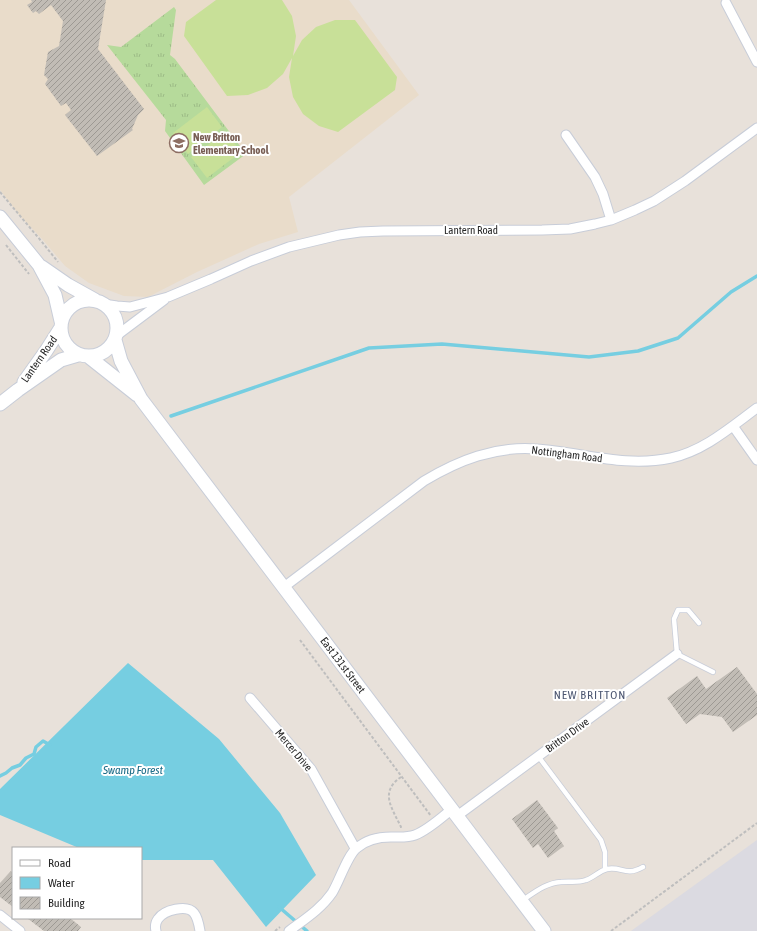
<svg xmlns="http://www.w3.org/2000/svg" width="757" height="931" font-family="'Asap Condensed',sans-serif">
	<defs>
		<pattern id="grass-tufts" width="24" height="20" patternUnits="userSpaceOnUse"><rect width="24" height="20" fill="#b6da9b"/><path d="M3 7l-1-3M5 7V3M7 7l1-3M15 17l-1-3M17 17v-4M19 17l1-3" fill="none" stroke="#9cbb86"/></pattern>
		<pattern id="building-hatch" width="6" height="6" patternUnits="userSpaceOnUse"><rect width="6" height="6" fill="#c1bcb5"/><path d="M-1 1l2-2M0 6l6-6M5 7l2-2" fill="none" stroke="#9d9993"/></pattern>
	</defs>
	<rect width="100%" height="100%" fill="#e8e1da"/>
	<path fill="#dbdae1" d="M757,840V931H631Z"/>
	<path fill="#e9dcca" d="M0,0H349L419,95L289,197L298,232L259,244L197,272L148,297L124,296L89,283L65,266L43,240L20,216L0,190Z"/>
	<path fill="url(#grass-tufts)" d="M174,7L176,10L170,55L175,59L246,154L204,185L165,131L166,120L107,45L121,47Z"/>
	<path fill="#c8e098" d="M216,0H282L292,16L296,36L293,56L302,40L316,27L335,20H355L397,77L395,90L338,132L319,126L303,114L293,97L289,77L292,58L283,74L267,88L248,95L227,96L184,36L186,22Z
		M207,107L222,127L188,154L173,133Z
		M226,132L241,152L207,178L191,157Z"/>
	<path fill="#76cee1" d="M128,663L219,739L280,813L316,875L266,927L213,860H141V848H79L0,815V789Z"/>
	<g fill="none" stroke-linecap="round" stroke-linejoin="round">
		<path stroke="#76cee1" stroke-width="3.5" d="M171,416L369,348L442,344L589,357L638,351L678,338L731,292L757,276
			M0,776L6,773L12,768L20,765L26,758L34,754L36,747L43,741L50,745
			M279,907L307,931"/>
	</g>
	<path fill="url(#building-hatch)" d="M31,0H106L98,49L144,109L138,115L132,129L133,130L97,156L65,115L71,110L66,103L61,106L45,84L48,79L44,75L48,52L59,46L63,21L51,5L39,14L36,11L33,13L27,5L32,2Z
		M737,667L757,694V715L733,732L722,717L700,714L686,724L667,698L697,676L706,689Z
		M537,800L558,828L554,831L564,846L548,858L538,844L533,848L512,819Z
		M11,871L13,873V907L0,897V883Z
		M27,918H70L81,927L78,931H44Z"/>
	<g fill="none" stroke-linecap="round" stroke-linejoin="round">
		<defs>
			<path id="lane" d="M699,623L688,610H678L674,619L677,654L713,672
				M538,756L601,840L605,852V869
				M523,900C535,892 546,883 561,882C570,881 578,883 586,880C593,878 599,871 607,869C622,866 625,877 643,867"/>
			<path id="street" d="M726,3L757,62
				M566,135L595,177L603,194L611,220
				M103,304L117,306L130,307L168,297L211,279L251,261L289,247L339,235L360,232L383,231L542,230L570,229L595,224L611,220L635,210L654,201L685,181L757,128
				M116,336L164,300
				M733,426L757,460
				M284,587L424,481C459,460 495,446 536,449C582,452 624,468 671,458C704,451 731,427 757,408
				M250,698L311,769L355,848
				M457,816L677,654
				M0,915L20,931
				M156,931C155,927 155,923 158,919C164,910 187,904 194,913C198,918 199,925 200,931
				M289,931C305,919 321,909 332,893C339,882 348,854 357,848C366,840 379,837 391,837C399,837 407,838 415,835C428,830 441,818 452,809"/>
			<path id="secondary" d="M0,217L39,265L55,295L61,321
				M42,267L68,285L95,300
				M61 328a28 28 0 1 1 56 0a28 28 0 1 1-56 0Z
				M115,340L121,361L141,399L544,931
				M89,357L137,395
				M24,382L46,351L60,329
				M0,404L18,390L61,360L78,355"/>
		</defs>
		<use href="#lane" stroke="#c8cdd8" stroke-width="6"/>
		<use href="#street" stroke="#c8cdd8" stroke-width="11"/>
		<use href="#secondary" stroke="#c8cdd8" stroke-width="15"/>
		<path stroke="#bebebe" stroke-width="2" stroke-dasharray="3 2" stroke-linecap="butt" d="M0,192L42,242L58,262
			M6,245L29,274
			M300,640L431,816
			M400,827H401C392,808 379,792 401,777
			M275,931L280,927
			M611,931L757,823"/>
		<use href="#lane" stroke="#fff" stroke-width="4.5"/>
		<use href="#street" stroke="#fff" stroke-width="9"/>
		<use href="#secondary" stroke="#fff" stroke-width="13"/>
	</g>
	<defs>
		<symbol id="school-ring" viewBox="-11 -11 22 22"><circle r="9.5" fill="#fff" stroke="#8d6e63" stroke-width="1.5"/><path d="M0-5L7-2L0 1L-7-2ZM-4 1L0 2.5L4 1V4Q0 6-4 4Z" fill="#8d6e63"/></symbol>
	</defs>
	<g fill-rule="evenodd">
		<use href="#school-ring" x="168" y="132" width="22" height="22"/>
	</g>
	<g text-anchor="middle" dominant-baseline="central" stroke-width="4" stroke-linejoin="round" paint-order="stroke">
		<g font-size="11" font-weight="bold" fill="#785e54" stroke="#fff" text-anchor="start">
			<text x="193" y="137">New Britton<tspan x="193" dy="13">Elementary School</tspan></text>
		</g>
		<g font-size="11" fill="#272727" stroke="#fff">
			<text x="471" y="230">Lantern Road</text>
			<text transform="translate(39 359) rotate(-55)">Lantern Road</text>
			<text transform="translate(567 454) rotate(7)">Nottingham Road</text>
			<text transform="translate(343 665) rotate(53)">East 131st Street</text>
			<text transform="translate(567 735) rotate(-36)">Britton Drive</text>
			<text transform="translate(294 750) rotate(50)">Mercer Drive</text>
		</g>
		<g font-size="12" letter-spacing="1" fill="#4d5772" stroke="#fff">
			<text x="590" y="695">NEW BRITTON</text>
		</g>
		<g font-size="12" font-style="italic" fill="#1a6c88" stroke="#fff">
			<text x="133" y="770">Swamp Forest</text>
		</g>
	</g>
	<rect x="12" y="847" width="130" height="72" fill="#ffffff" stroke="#a9a9a9"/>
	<rect x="20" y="860" width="20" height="6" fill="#ffffff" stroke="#a9a9a9"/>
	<text x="48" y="867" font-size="12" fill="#272727">Road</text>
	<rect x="20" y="877" width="20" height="12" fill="#76cee1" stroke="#a9a9a9"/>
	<text x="48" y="887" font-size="12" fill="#272727">Water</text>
	<rect x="20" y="897" width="20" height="12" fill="url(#building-hatch)" stroke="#a9a9a9"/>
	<text x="48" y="907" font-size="12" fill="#272727">Building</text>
</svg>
